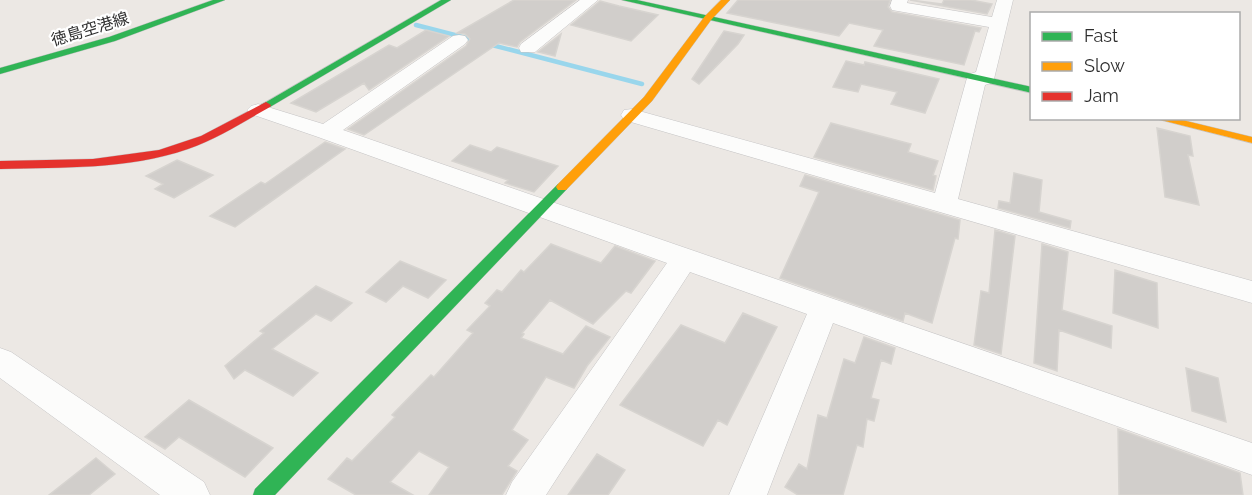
<svg xmlns="http://www.w3.org/2000/svg" width="1252" height="495" font-family="Raleway,'Noto Sans JP',sans-serif">
	<rect width="100%" height="100%" fill="#ece8e4"/>
	<g fill="none" stroke-linecap="round" stroke-linejoin="round">
		<path stroke="#99d6ec" stroke-width="4.5" d="M416,25L478,41
			M488,44L642,84"/>
	</g>
	<path fill="#d1cecb" stroke="#d7d4d0" stroke-width="1.5" d="M514,0H576L520,42L517,47L499,43L364,135L348,129L466,46L470,39L465,34L457,33Z
		M738,0H890L888,7L892,12L981,28L979,32L975,31L964,65L874,46L883,30L849,23L839,36L727,13Z
		M910,0L942,4L944,0H971L992,4L987,14Z
		M600,1L619,6L658,15L631,41L571,25Z
		M426,30L449,36L369,90L364,83L316,112L291,103L389,45L397,48Z
		M724,31L744,35L738,44L699,84L692,79Z
		M561,34L555,56L538,52Z
		M846,61L864,65L865,62L939,79L925,113L891,104L897,92L861,84L858,92L833,87Z
		M831,123L911,144L908,152L938,161L933,175L936,176L933,190L814,157Z
		M1157,128L1190,136L1193,156L1188,155L1199,205L1165,197Z
		M325,142L345,149L235,227L210,216L261,182L265,184Z
		M470,145L491,152L497,147L558,166L534,192L505,183L508,180L452,161Z
		M177,160L213,175L174,198L155,189L163,184L146,176Z
		M1014,173L1042,180L1039,212L1071,221L1070,228L998,208L999,201L1010,203Z
		M805,175L960,220L958,239L955,238L932,323L905,313L903,321L780,278L819,192L800,186Z
		M995,230L1015,236L1001,354L974,345L981,291L989,293Z
		M551,244L601,263L615,246L655,261L631,293L626,291L593,324L550,300L522,333L524,334L521,338L563,354L586,326L610,337L587,366L574,388L546,377L512,430L528,440L508,466L517,471L502,495H429L449,467L419,451L390,482L413,495H356L328,479L347,458L352,461L395,417L392,415L431,375L434,377L473,333L467,330L490,306L485,303L497,290L502,292L521,270L524,272Z
		M1042,244L1068,252L1062,310L1112,326L1111,348L1059,330L1057,371L1034,363Z
		M400,261L446,280L428,298L403,286L386,302L366,292Z
		M1115,270L1157,283L1158,328L1113,313Z
		M316,286L352,303L331,321L316,314L272,349L318,373L293,396L245,370L234,379L225,366L264,333L260,331Z
		M743,313L777,327L727,425L718,420L703,446L620,405L681,325L725,343Z
		M864,337L895,348L891,364L881,360L871,398L879,400L874,421L867,419L863,447L857,445L843,495H798L785,487L799,464L807,469L818,415L827,418L844,359L855,363Z
		M1186,368L1218,378L1226,422L1192,411Z
		M189,400L273,448L245,477L179,437L165,449L145,437Z
		M1118,429L1240,473L1243,495H1119Z
		M597,454L625,470L608,495H568Z
		M96,458L115,474L89,495H49Z"/>
	<g fill="none" stroke-linecap="round" stroke-linejoin="round">
		<defs>
			<path id="street" d="M580,0H598L535,52H521L519,48L521,44Z
				M892,0H908L907,3L992,17L997,0H1013L994,79L991,83L985,85L958,199L1252,281V303L624,120L621,115L624,110L632,109L935,193L967,78L970,74L976,72L989,27L892,10L890,6Z
				M459,35L465,36L468,40L465,44L343,130L1252,443V475L833,323L767,495H729L807,314L690,272L546,495H506L512,482L667,263L318,137L251,114L247,110L251,106L258,104L323,124L453,36Z
				M0,348L11,352L204,482L210,495H160L0,378Z"/>
			<path id="fast" d="M213,0H225L115,41L0,74V68L109,37Z
				M441,0H451L270,107H262L261,105Z
				M622,0H637L1032,87V93Z
				M562,183L566,184L568,187L566,190L275,495H253L255,489L558,184Z"/>
			<path id="slow" d="M721,0H730L711,20L652,101L566,190H558L556,187L558,184L644,97L705,16Z
				M1153,118H1174L1252,137V143Z"/>
			<path id="jam" d="M266,102L271,105L270,107C243,122 217,139 188,149C127,170 63,167 0,169V161L93,159L159,150L201,136Z"/>
		</defs>
		<use href="#street" stroke="#c5c4c5" stroke-width="1"/>
		<use href="#fast" stroke="#c5c4c5" stroke-width="1"/>
		<use href="#slow" stroke="#c5c4c5" stroke-width="1"/>
		<use href="#jam" stroke="#c5c4c5" stroke-width="1"/>
		<use href="#street" fill="#fcfcfb" fill-rule="evenodd"/>
		<use href="#fast" fill="#30b455" fill-rule="evenodd"/>
		<use href="#slow" fill="#ff9f0a" fill-rule="evenodd"/>
		<use href="#jam" fill="#e5322d" fill-rule="evenodd"/>
	</g>
	<g text-anchor="middle" dominant-baseline="central" stroke-width="4.5" stroke-linejoin="round" paint-order="stroke">
		<g font-size="16" fill="#2e2e2e" stroke="#fff">
			<text transform="translate(90 29) rotate(-17)">徳島空港線</text>
		</g>
	</g>
	<rect x="1030" y="12" width="210" height="108" fill="#ffffff" stroke="#ababab" stroke-width="1.5"/>
	<rect x="1042" y="32" width="30" height="9" fill="#30b455" stroke="#ababab" stroke-width="1.5"/>
	<text x="1084" y="42" font-size="18" fill="#2e2e2e">Fast</text>
	<rect x="1042" y="62" width="30" height="9" fill="#ff9f0a" stroke="#ababab" stroke-width="1.5"/>
	<text x="1084" y="72" font-size="18" fill="#2e2e2e">Slow</text>
	<rect x="1042" y="92" width="30" height="9" fill="#e5322d" stroke="#ababab" stroke-width="1.5"/>
	<text x="1084" y="102" font-size="18" fill="#2e2e2e">Jam</text>
</svg>
